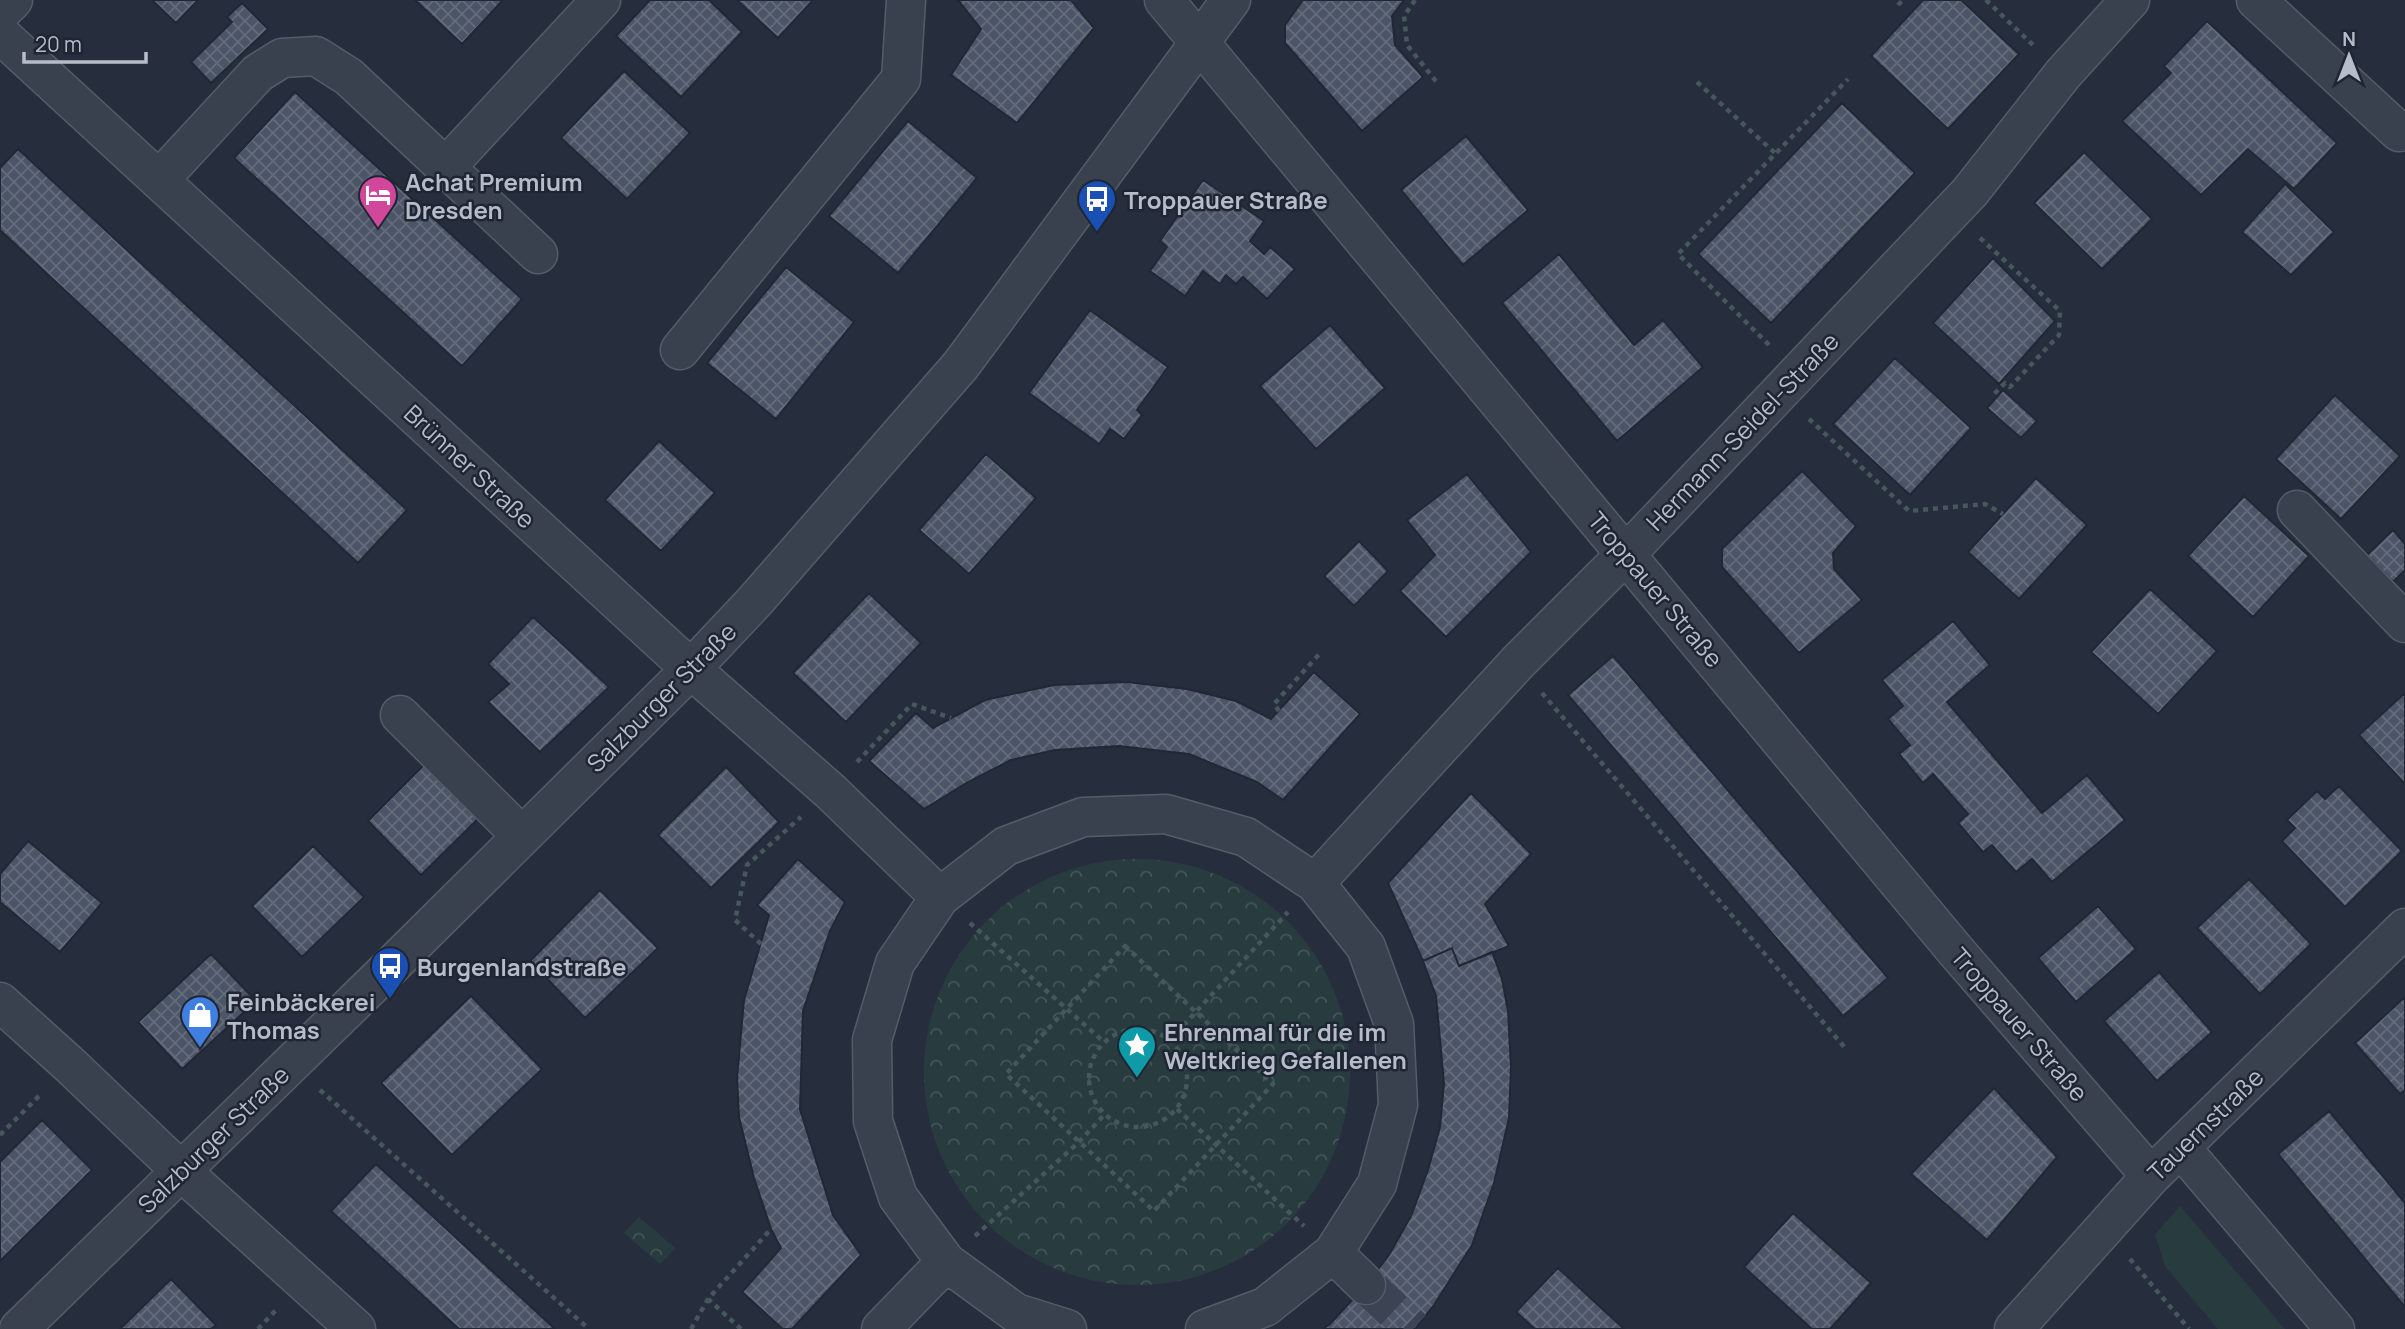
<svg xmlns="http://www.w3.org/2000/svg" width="2405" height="1329" font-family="Manrope,sans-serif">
	<defs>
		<pattern id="park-crowns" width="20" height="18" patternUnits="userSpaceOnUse" patternTransform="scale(1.75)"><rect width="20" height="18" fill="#283b3f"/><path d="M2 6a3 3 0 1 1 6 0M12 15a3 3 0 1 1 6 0" fill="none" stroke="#455559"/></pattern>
		<pattern id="building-cross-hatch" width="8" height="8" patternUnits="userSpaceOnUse" patternTransform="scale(1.75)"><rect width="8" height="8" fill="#4c5567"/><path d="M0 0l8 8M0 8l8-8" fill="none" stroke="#646c7b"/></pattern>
	</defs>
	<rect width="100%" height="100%" fill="#262e3e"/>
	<path fill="#283b3f" d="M2180,1206L2285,1329H2218L2165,1266L2155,1235Z"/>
	<path fill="url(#park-crowns)" d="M924 1072a213 213 0 1 1 426 0a213 213 0 1 1-426 0Z
		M639,1217L675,1248L660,1264L624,1233Z"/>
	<path fill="url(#building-cross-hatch)" stroke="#212835" stroke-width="2" d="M152,0H198L176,23Z
		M415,0H503L462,44Z
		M650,0H709L742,32L681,97L616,36Z
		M737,0H813L778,38Z
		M958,0H1071L1094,28L1017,123L951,75L981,29Z
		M1303,0H1404L1392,16L1395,45L1423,77L1362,131L1285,43V25Z
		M1923,0H1961L2019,54L1948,129L1871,56Z
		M242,3L268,29L211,83L191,62L232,22L227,17Z
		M2207,21L2337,143L2294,189L2248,149L2201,195L2122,121L2171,73L2164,66Z
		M624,71L690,133L627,199L561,138Z
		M295,92L522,299L462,366L234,158Z
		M1842,103L1915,173L1771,323L1698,254Z
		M908,121L977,178L898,273L829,216Z
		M1466,136L1528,210L1463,265L1401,190Z
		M18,149L407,510L358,563L0,230V168Z
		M2084,152L2152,219L2102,269L2034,203Z
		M1203,180L1264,221L1250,241L1264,254L1270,247L1295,269L1267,299L1243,277L1236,284L1226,275L1220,284L1203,271L1185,296L1150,271L1167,247L1160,241Z
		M2285,184L2334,232L2291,275L2242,232Z
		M1559,254L1634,345L1663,320L1703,367L1617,441L1502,303Z
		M1993,258L2055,321L1999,384L1933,323Z
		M786,267L854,322L776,419L707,363Z
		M1090,310L1168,367L1137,410L1142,415L1124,439L1110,429L1099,444L1029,393Z
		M1330,325L1385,388L1316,449L1260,386Z
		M1895,358L1971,428L1910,495L1833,424Z
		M2003,390L2037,421L2021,438L1987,408Z
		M2335,395L2400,456L2341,519L2276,459Z
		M659,441L715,493L661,551L605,500Z
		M986,454L1036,498L969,574L919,530Z
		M1802,471L1856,526L1833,553L1834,569L1862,600L1799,653L1722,567V549Z
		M1467,474L1531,552L1446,637L1400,591L1435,555L1407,520Z
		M2036,478L2087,525L2019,599L1968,552Z
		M2244,496L2309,556L2253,617L2188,556Z
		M2393,530L2405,544V570L2393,582L2367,555Z
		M1359,541L1388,571L1354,606L1324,576Z
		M2150,589L2217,651L2158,714L2091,652Z
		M869,593L921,643L846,722L793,673Z
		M533,617L609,687L540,752L488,702L509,684L488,664Z
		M1953,621L1990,665L1947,702L2042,813L2087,775L2125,820L2052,882L2032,859L2016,872L1992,845L1983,852L1958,823L1968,814L1933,774L1923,783L1899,754L1910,745L1888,719L1903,706L1882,680Z
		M1613,656L1888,978L1843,1016L1568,695Z
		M1314,672L1360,714L1283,800L1257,782L1189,754L1119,746L1055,750L1011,760L968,782L924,809L869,761L916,713L933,728L985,700L1054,685L1127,682L1187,689L1236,701L1271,719Z
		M2405,693V784L2359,735Z
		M432,757L486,811L421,875L368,821Z
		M726,767L779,822L711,888L658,835Z
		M2339,786L2402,851L2345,907L2282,841L2295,828L2287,820L2317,791L2325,799Z
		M1471,793L1531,854L1485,904L1509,946L1459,966L1452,948L1423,961L1388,883Z
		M28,841L102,903L60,952L0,902V874Z
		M313,846L364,897L302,957L252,906Z
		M798,859L845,902L830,931L803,1011L800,1109L833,1215L861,1255L792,1329H783L742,1292L781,1248L771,1229L754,1178L739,1117L737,1078L744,1000L769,915L757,905Z
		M2249,879L2311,944L2260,994L2197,928Z
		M600,890L658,948L585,1018L530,961Z
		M2098,906L2136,949L2076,1002L2038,958Z
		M1452,948L1459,966L1492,952L1502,979L1508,1011L1511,1067L1509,1118L1494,1183L1472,1245L1434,1305L1415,1329H1323L1330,1324L1366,1285L1389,1255L1411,1216L1428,1170L1440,1127L1444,1083L1436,996L1423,961Z
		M211,954L256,1001L182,1069L138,1022Z
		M2159,972L2212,1032L2157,1081L2104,1021Z
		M471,996L542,1069L452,1155L381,1083Z
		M2405,997V1090L2400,1094L2355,1043Z
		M1994,1088L2057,1157L1987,1240L1911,1174Z
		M2329,1111L2405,1203V1307L2278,1154Z
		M42,1120L92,1170L0,1261V1162Z
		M376,1164L491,1270L555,1329H459L331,1211Z
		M1793,1213L1871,1283L1830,1329H1812L1744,1267Z
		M1558,1268L1624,1329H1535L1516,1312Z
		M171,1279L216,1325L211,1329H120Z"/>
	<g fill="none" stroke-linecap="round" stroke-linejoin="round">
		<path stroke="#3c4353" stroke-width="38" stroke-dasharray="38 19" stroke-linecap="butt" d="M1366,1285L1413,1329"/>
		<defs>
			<path id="minor" d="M1164,0L1955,950L2151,1176
				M2256,0L2399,132
				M0,13L13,0
				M0,34L691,669L830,791L940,897
				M446,167L601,0
				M159,180L258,73L282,58L316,56L349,77L538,254
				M680,350L901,79L906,0
				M2297,510L2405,623
				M400,715L522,836
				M1315,883L1517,663L1627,553L1970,192L2063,74L2130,0
				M0,1002L70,1065L180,1170L356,1329
				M2181,1148L2335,1329
				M1333,1253L1366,1285
				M19,1329L374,983L691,669L755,601L961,365L1231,0
				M881,1329L946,1262
				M1067,1329L1016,1313L946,1262L898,1197L873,1121L872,1040L895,963L940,897L1006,846L1083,817L1166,814L1246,837L1315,883L1366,947L1394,1024L1398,1105L1377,1184L1333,1253L1265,1307L1205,1329
				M2014,1329L2151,1176L2405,928"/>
		</defs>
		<use href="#minor" stroke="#555c69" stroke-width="41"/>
		<path stroke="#46585c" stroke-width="4.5" stroke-dasharray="5 5" stroke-linecap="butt" d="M1415,0L1404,16L1407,45L1439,85
			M1986,0L2035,47
			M1898,5L1903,0
			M1697,82L1775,153
			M1980,238L2060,311L2059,335L2010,387L2005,383L1993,395
			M1769,345L1678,254L1848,79
			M1809,419L1909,511L1985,504L2003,514
			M1542,693L1846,1049
			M1279,711L1274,704L1322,651
			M857,762L912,704L951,718
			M970,923L1104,1042
			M761,944L735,920L747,865L801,817
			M1125,946L1273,1084L1154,1211L1006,1074Z
			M1089 1078a49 49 0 1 1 98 0a49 49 0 1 1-98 0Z
			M1170,1040L1288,912
			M320,1090L589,1329
			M1177,1109L1304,1226
			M0,1135L42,1093
			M975,1236L1079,1142L1105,1114
			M2130,1259L2189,1329
			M258,1329L277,1309
			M691,1329L708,1299
			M741,1329L708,1299L771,1229"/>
		<use href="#minor" stroke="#3a414e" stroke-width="38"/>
	</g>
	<defs>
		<symbol id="hotel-pin" viewBox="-11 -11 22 30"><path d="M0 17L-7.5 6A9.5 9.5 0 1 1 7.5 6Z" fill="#d1479c" stroke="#1f2633"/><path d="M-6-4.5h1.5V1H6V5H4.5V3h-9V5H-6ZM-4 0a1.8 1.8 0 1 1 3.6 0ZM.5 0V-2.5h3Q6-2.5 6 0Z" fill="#fff"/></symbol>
		<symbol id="bus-pin" viewBox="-11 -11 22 30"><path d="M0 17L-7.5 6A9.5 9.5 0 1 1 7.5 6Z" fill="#1a4fb4" stroke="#1f2633"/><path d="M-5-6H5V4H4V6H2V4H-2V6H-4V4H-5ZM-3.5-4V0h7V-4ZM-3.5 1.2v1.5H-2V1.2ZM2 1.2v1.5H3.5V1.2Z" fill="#fff"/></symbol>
		<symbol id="shop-pin" viewBox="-11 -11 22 30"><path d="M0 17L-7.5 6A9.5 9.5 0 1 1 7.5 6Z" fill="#3f7fe0" stroke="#1f2633"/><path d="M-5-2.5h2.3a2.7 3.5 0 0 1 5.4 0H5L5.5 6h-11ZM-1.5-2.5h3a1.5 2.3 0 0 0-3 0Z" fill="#fff"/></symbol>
		<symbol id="sight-pin" viewBox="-11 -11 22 30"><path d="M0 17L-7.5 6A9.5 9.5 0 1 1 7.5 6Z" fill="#0f9aa8" stroke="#1f2633"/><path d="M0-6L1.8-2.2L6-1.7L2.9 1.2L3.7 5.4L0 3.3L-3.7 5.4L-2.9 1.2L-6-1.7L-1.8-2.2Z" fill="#fff"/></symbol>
	</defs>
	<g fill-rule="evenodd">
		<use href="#hotel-pin" x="356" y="173" width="44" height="60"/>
		<use href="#bus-pin" x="1075" y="177" width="44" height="60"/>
		<use href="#bus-pin" x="368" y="944" width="44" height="60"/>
		<use href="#shop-pin" x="178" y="993" width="44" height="60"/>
		<use href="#sight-pin" x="1115" y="1023" width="44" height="60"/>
	</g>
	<g text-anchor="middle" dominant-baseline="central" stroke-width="5" stroke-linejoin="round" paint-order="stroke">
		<g font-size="24" font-weight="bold" fill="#b6bcc9" stroke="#1f2633" text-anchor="start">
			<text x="405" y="181">Achat Premium<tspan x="405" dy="28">Dresden</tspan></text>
			<text x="1124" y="199">Troppauer Straße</text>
			<text x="417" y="966">Burgenlandstraße</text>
			<text x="227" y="1001">Feinbäckerei<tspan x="227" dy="28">Thomas</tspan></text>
			<text x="1164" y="1031">Ehrenmal für die im<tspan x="1164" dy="28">Weltkrieg Gefallenen</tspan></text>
		</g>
		<g font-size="24" fill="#b6bcc9" stroke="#1f2633">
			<text transform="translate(1742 431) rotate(-46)">Hermann-Seidel-Straße</text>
			<text transform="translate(470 466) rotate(43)">Brünner Straße</text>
			<text transform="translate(1656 589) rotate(50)">Troppauer Straße</text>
			<text transform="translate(661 697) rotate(-45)">Salzburger Straße</text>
			<text transform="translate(2020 1024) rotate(49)">Troppauer Straße</text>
			<text transform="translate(2205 1124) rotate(-44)">Tauernstraße</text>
			<text transform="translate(213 1139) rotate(-44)">Salzburger Straße</text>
		</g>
	</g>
	<g transform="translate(2349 56)" stroke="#1f2633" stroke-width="5" paint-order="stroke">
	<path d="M0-5L12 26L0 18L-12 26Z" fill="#b6bcc9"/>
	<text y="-10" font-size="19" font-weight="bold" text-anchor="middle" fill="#b6bcc9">N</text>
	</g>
	<path d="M24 52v10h122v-10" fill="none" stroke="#b6bcc9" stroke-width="3.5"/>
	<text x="35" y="52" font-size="21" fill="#b6bcc9" stroke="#1f2633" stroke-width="5" paint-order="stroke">20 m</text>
</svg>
